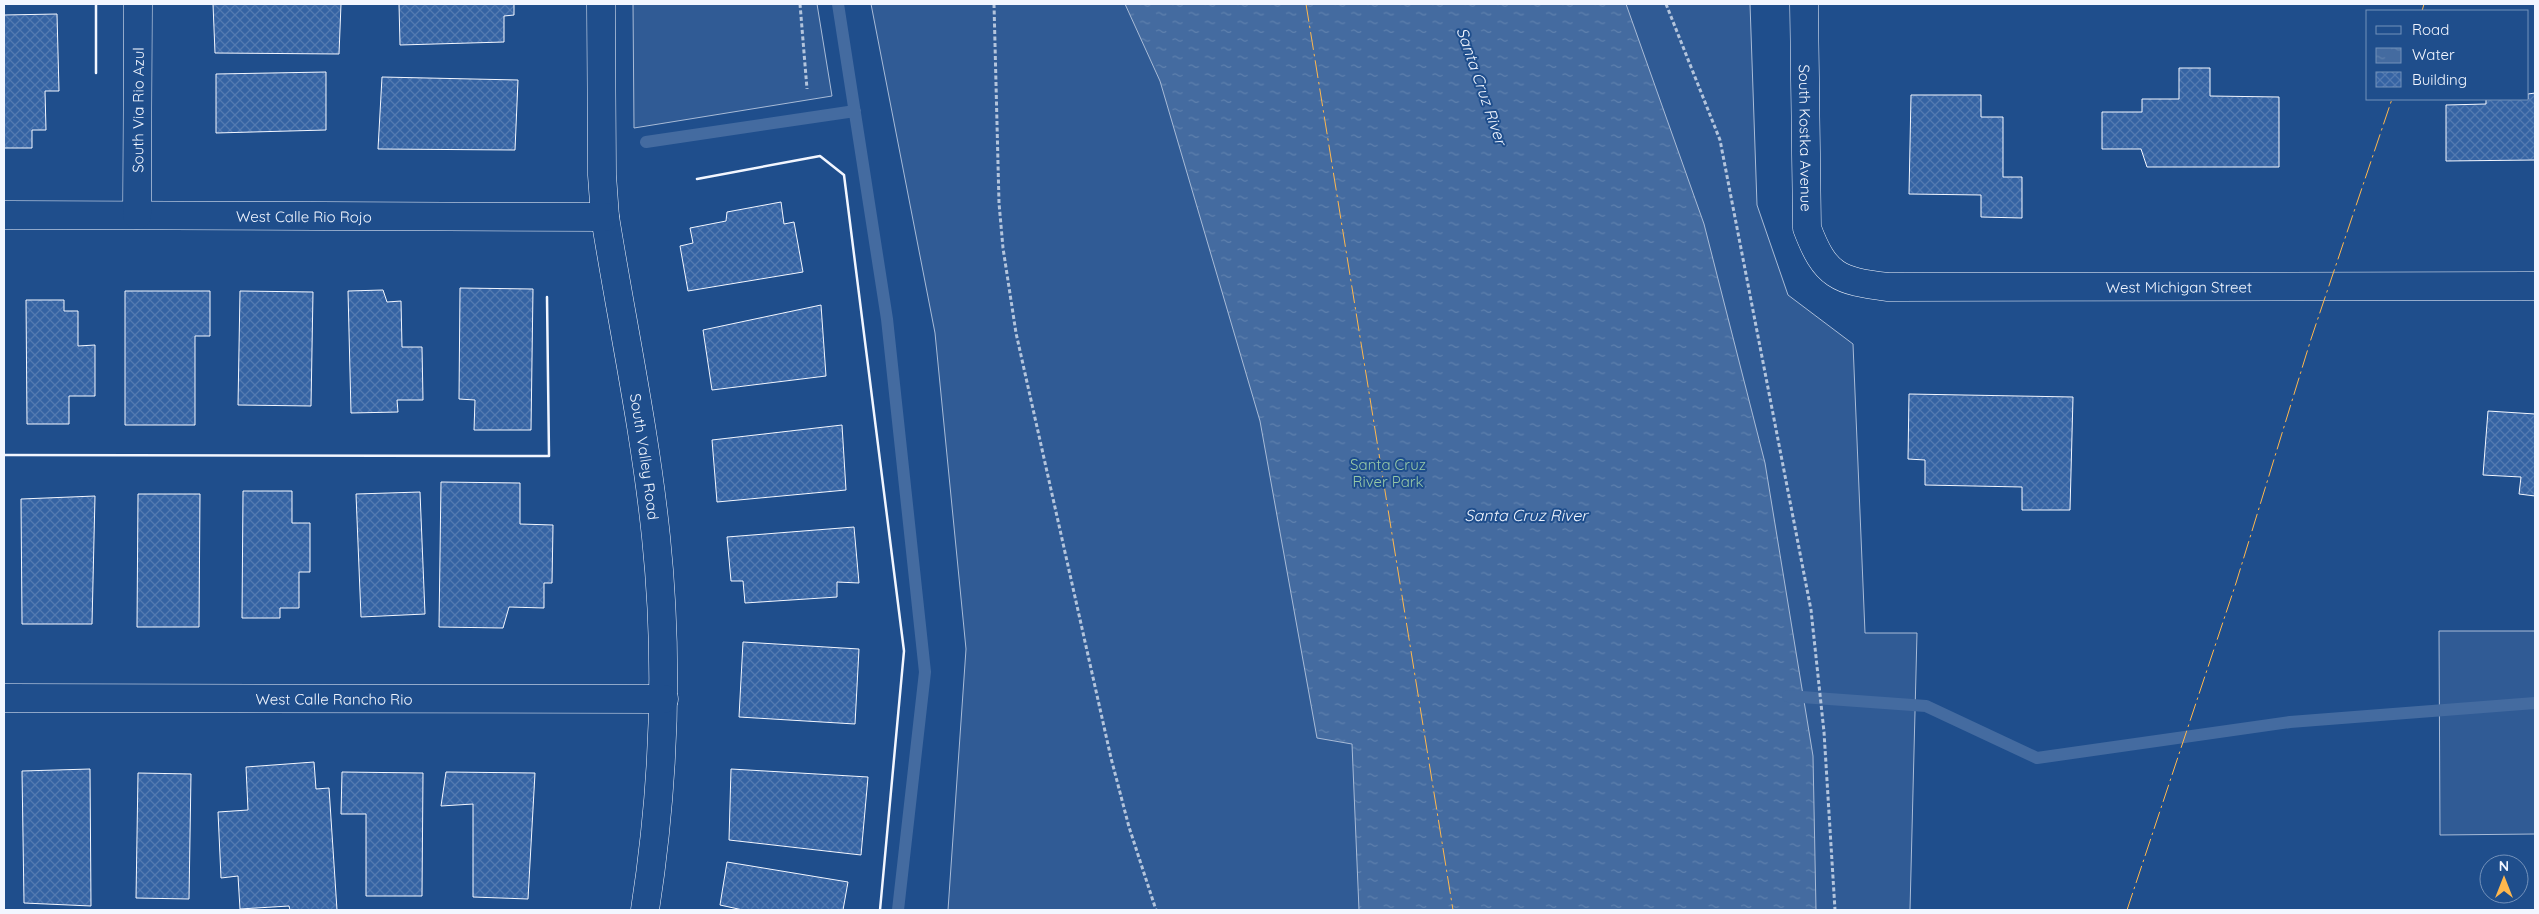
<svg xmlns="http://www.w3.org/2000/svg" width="2539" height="914" font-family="Quicksand,sans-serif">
	<defs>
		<pattern id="water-ripples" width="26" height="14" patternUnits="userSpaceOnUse" patternTransform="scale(1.25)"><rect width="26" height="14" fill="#446ba0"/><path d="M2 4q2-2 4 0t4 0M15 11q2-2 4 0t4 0" fill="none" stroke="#5f81ae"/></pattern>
		<pattern id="building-cross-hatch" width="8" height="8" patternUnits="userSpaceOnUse" patternTransform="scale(1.25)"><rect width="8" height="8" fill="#3563a3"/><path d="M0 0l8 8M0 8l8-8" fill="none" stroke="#537ab1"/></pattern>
	</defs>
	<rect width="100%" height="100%" fill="#1f4e8c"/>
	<path fill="#305b95" stroke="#a8bbd7" d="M633,4H817L832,96L634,128Z
		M871,4H1750L1757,205L1788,295L1853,344L1865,633H1917L1910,910H948L966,649L935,333Z
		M2439,631H2535V834L2440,835Z"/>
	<path fill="url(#water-ripples)" stroke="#a8bbd7" d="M1125,4H1626L1704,224L1765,463L1813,756L1816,910H1359L1352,744L1317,738L1260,421L1160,81Z"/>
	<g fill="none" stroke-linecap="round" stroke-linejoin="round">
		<path stroke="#446ba0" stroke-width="12" d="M838,4L887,319L925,672L898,910
			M646,142L855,111
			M1788,696L1926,706L2037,758L2290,722L2535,703"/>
	</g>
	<path fill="url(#building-cross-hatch)" stroke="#f2f6ff" d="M213,4H341L339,54L215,53Z
		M399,4H514V15L504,16V42L400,45Z
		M57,14L59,91H45L46,130H32V148H4V15Z
		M2179,68H2210V96L2279,97V167H2147L2141,149H2102V112H2142V99H2179Z
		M326,72V130L216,133V74Z
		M382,77L518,80L515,150L378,149Z
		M2535,93V160L2446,161V105L2486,104V99H2528V94Z
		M1911,95H1981V117H2003V177H2022V218L1981,217V195L1909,194Z
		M781,202L784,224L794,222L803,272L688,291L680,246L693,243L690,228L726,221L727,212Z
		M460,288L533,289L531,430H474L475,400L459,399Z
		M383,290L387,302L401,301L402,347H422L423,400H397L398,412L351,413L348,291Z
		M125,291H210V336H195V425H125Z
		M240,291L313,292L311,406L238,405Z
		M26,300H64V311H78V346L95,345V396H69V424H27Z
		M821,305L826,376L712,390L703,330Z
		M1909,394L2073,397L2070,510H2022V487L1925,485V460L1908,459Z
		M2488,411L2535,414V496L2519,494L2521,477L2483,475Z
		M842,425L846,490L717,502L712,440Z
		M441,482L520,483V524L553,525L552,583H544V608L509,607L503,628L439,627Z
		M243,491H292V523H310V572H299V608H280V618H242Z
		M420,492L425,614L361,617L356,494Z
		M138,494H200L199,627H137Z
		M95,496L92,624H22L21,499Z
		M854,527L859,583L837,582V597L745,603L743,581H731L727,537Z
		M743,642L859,649L855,724L739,717Z
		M314,762L316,789L329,788L337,910H290L289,906L240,909L238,876L221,878L218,812L248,810L246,767Z
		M90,769L91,906L24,903L22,771Z
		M731,769L868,777L861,855L729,840Z
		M342,772L423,773L422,896H366V814H341Z
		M446,772L535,773L528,899L473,897V804L441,806Z
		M138,773L191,774L189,899L136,898Z
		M727,862L848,882L843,910H743L720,905Z"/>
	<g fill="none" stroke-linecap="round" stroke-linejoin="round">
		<defs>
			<g id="minor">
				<path id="s1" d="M601,4L602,175L605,217C622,323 645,430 656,537C669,662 664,787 645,910"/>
				<path id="s2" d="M1804,4L1807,228C1825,276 1838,281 1888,287L2535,286"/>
				<path id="s3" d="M4,215L605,217"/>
				<path id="s4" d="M137,215L138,4"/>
				<path id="s5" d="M4,698L664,699"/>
			</g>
		</defs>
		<use href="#minor" stroke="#f2f6ff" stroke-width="29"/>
		<path stroke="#b3c4dc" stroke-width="3" stroke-dasharray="4 2.5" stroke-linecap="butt" d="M800,4L807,89
			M994,4L999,203L1003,248L1016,333L1111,758L1129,827L1156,910
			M1666,4L1720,140L1811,610L1824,732L1835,910"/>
		<use href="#minor" stroke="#1f4e8c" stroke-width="28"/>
		<path stroke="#f2f6ff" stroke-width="2.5" d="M96,4V73
			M697,179L820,156L844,175L904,651L880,910
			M4,455L549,456L547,297"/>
		<path stroke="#ffb74d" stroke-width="1" stroke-dasharray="18 4 2.5 4" stroke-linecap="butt" d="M1306,4L1453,910
			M2422,11L2424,4
			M2127,910L2236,583L2311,339L2392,99"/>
	</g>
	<g text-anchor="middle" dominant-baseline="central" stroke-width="4" stroke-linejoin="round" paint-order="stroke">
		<g font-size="15" fill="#f2f6ff" stroke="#1f4e8c">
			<text stroke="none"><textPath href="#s4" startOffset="105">South Via Rio Azul</textPath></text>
			<text stroke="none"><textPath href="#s2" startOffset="134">South Kostka Avenue</textPath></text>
			<text stroke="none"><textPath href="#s3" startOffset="300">West Calle Rio Rojo</textPath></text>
			<text stroke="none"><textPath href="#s2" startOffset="624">West Michigan Street</textPath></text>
			<text stroke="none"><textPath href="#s1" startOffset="456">South Valley Road</textPath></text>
			<text stroke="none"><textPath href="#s5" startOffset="330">West Calle Rancho Rio</textPath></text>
		</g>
		<g font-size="15" fill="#97c8a6" stroke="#1f4e8c">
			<text x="1388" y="464">Santa Cruz<tspan x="1388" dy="17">River Park</tspan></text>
		</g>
		<g font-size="16" font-style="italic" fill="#f2f6ff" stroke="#1f4e8c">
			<text transform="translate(1482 86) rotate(71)">Santa Cruz River</text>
			<text x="1526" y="515">Santa Cruz River</text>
		</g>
	</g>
	<rect width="2539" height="914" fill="none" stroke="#f2f6ff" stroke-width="10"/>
	<rect x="2366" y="10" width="162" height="90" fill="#1f4e8c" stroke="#7391ba"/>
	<rect x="2376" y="26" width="25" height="8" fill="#1f4e8c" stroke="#7391ba"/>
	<text x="2412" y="35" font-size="15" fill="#f2f6ff">Road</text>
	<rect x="2376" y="48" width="25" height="15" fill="url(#water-ripples)" stroke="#7391ba"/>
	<text x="2412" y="60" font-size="15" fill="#f2f6ff">Water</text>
	<rect x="2376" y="72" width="25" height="15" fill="url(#building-cross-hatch)" stroke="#7391ba"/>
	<text x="2412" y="85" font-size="15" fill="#f2f6ff">Building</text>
	<g transform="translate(2504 879)"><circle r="24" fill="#1f4e8c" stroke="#7391ba"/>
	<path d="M0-4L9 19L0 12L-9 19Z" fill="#ffb74d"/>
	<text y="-8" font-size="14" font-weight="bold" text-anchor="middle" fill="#f2f6ff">N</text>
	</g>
</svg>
